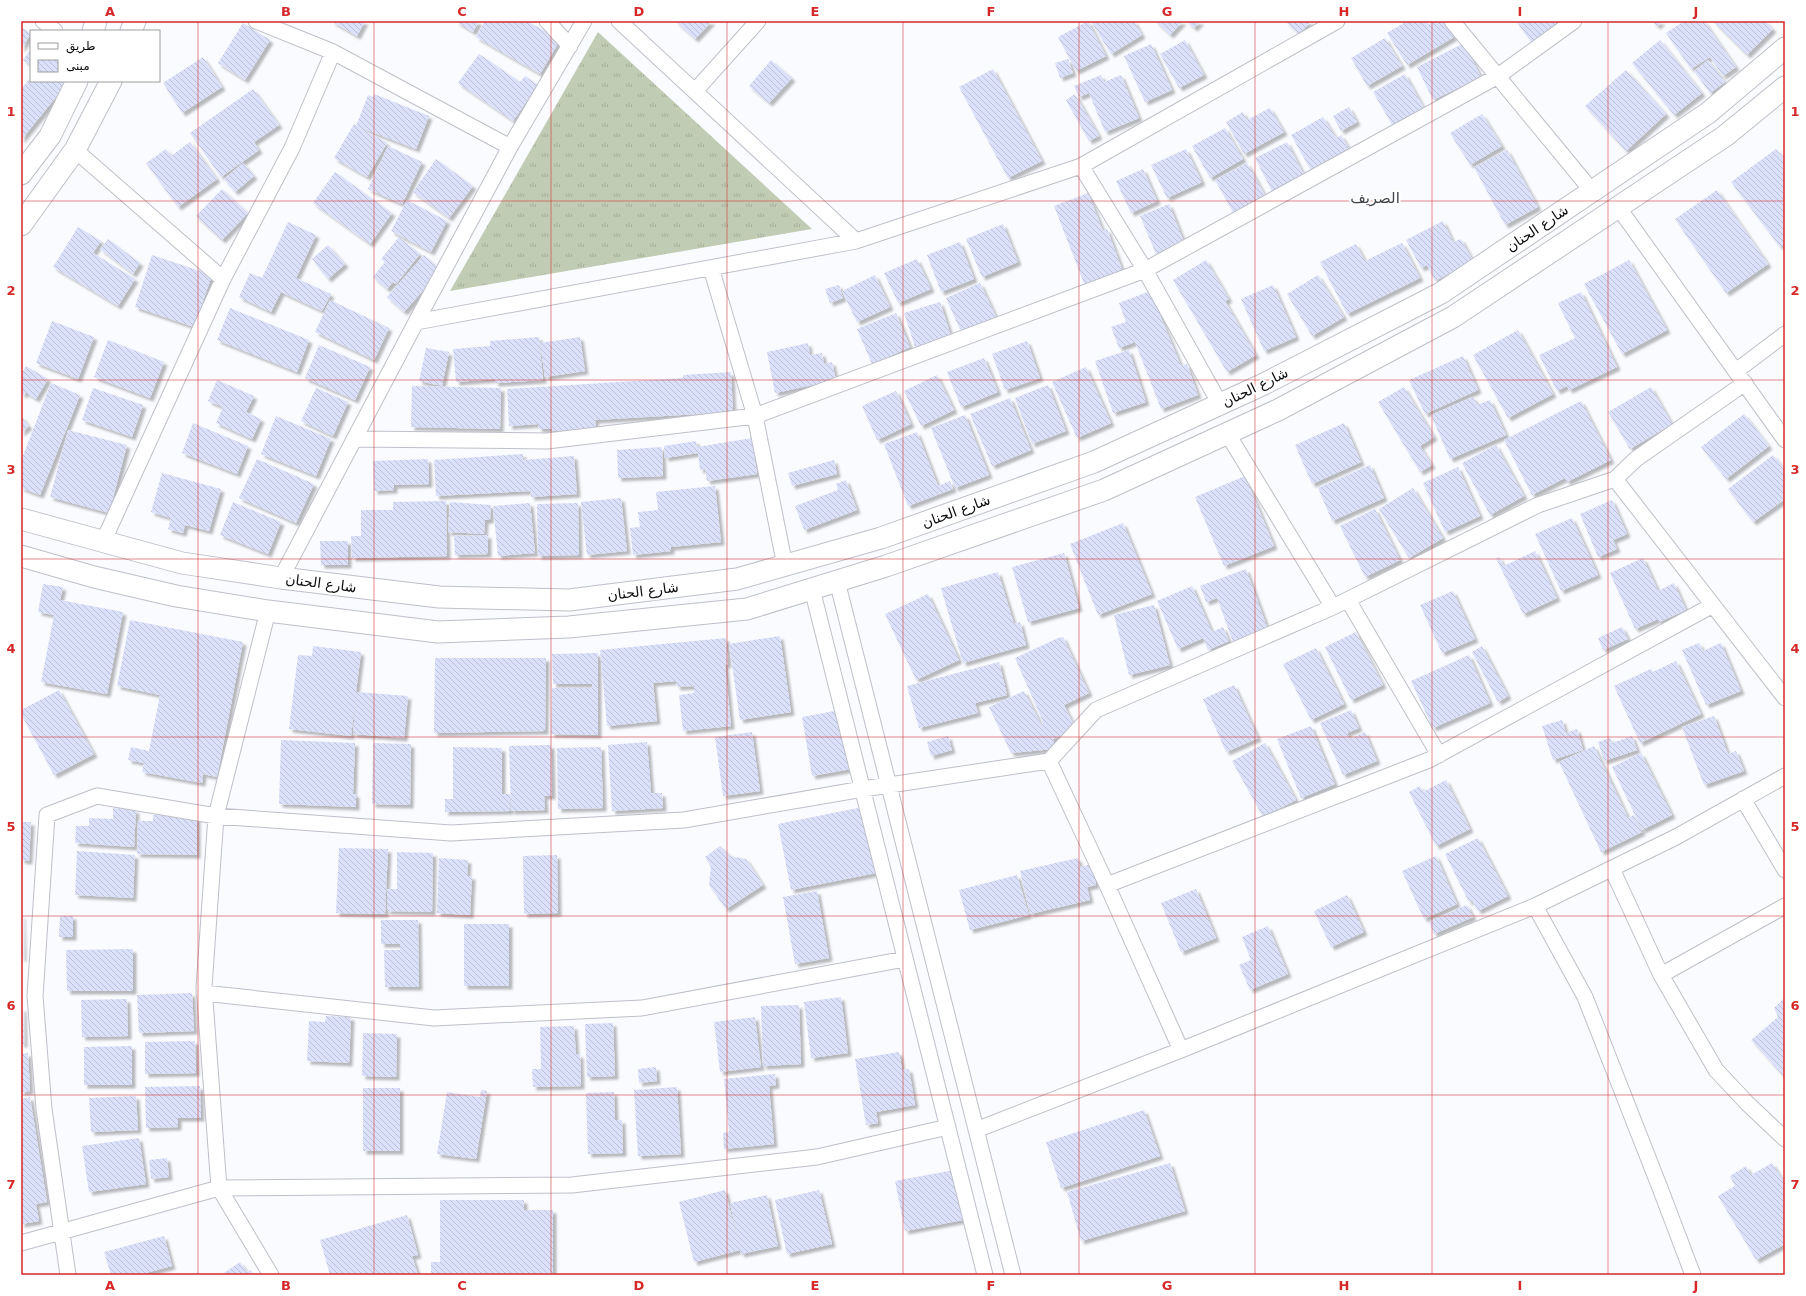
<svg xmlns="http://www.w3.org/2000/svg" width="1806" height="1296" font-family="'DejaVu Sans',Cairo,sans-serif">
	<defs>
		<pattern id="grass-tufts" width="24" height="20" patternUnits="userSpaceOnUse"><rect width="24" height="20" fill="#c1ccb4"/><path d="M3 7l-1-3M5 7V3M7 7l1-3M15 17l-1-3M17 17v-4M19 17l1-3" fill="none" stroke="#a4ae9a"/></pattern>
		<pattern id="building-back-hatch" width="6" height="6" patternUnits="userSpaceOnUse"><rect width="6" height="6" fill="#dbe1fa"/><path d="M-1 5l2 2M0 0l6 6M5-1l2 2" fill="none" stroke="#bbc0d5"/></pattern>
		<filter id="shadow"><feDropShadow dx="3.5" dy="3.5" stdDeviation="1" flood-color="#0004"/></filter>
	</defs>
	<rect width="100%" height="100%" fill="#fafbff"/>
	<path fill="url(#grass-tufts)" d="M598,32L812,229L450,291Z"/>
	<path fill="url(#building-back-hatch)" filter="url(#shadow)" d="M331,21H365L357,36Z
		M455,21H479L473,32Z
		M485,21H527L560,40L540,74L476,37Z
		M675,21H712L695,39Z
		M1088,21L1106,56L1076,71L1058,37Z
		M1095,21H1134L1142,35L1111,54L1092,23Z
		M1155,21H1183L1170,35Z
		M1186,21H1201L1194,28Z
		M1285,21H1311L1299,34Z
		M1407,21H1426L1428,25L1434,21H1444L1454,37L1407,65L1387,33Z
		M1516,21H1569L1535,47Z
		M1652,21H1662L1657,26Z
		M1684,21H1704L1736,67L1723,76L1710,57L1691,69L1666,33Z
		M1713,21H1765L1773,29L1747,55Z
		M243,23L270,40L245,80L218,63Z
		M21,27L31,34L21,49Z
		M1385,38L1402,66L1367,86L1351,58Z
		M1185,40L1204,75L1179,88L1160,54Z
		M1660,40L1702,93L1674,115L1632,63Z
		M1464,43L1481,77L1433,100L1417,67Z
		M1151,44L1172,90L1145,102L1124,56Z
		M31,49V66L23,60Z
		M479,54L520,82L525,76L538,85L513,121L458,83Z
		M203,57L222,87L182,113L163,83Z
		M1068,59L1073,73L1060,78L1055,63Z
		M771,60L792,78L769,103L749,86Z
		M1708,60L1725,82L1710,93L1694,71Z
		M993,69L1042,161L1008,178L959,87Z
		M1626,70L1666,114L1626,151L1585,106Z
		M1405,74L1425,110L1394,128L1373,92Z
		M1101,75L1104,82L1121,75L1139,118L1105,132L1089,93L1079,97L1074,86Z
		M31,77V81H69L21,140V89Z
		M253,89L279,125L254,142L259,150L221,177L190,133Z
		M374,94L429,116L416,149L356,126L368,95L373,97Z
		M1075,94L1099,136L1089,141L1066,100Z
		M1349,107L1357,122L1341,131L1333,116Z
		M1270,108L1284,132L1244,154L1226,122L1243,112L1247,120Z
		M1482,114L1502,146L1470,165L1450,133Z
		M1323,117L1336,138L1341,135L1351,152L1313,174L1291,135Z
		M354,124L387,143L367,177L334,158Z
		M1225,128L1243,159L1210,178L1192,146Z
		M190,142L217,179L178,207L146,163L166,149L171,156Z
		M1287,142L1303,173L1306,172L1309,179L1275,197L1255,158Z
		M388,146L422,162L402,204L368,189Z
		M1186,149L1202,182L1167,198L1151,165Z
		M1776,149L1785,160V243L1780,247L1731,182Z
		M1507,150L1538,207L1505,225L1474,167Z
		M436,159L473,186L449,218L413,192Z
		M243,163L254,176L235,192L224,179Z
		M1247,163L1267,199L1235,216L1215,180Z
		M1143,169L1157,201L1131,213L1116,181Z
		M335,172L392,213L370,244L313,203Z
		M222,189L248,213L222,240L196,216Z
		M1717,190L1768,264L1726,293L1675,219Z
		M1088,193L1103,231L1107,229L1123,272L1085,286L1054,206Z
		M407,200L447,221L431,252L391,231Z
		M1169,204L1184,242L1156,254L1140,216Z
		M1443,221L1453,242L1461,239L1473,261L1435,281L1427,265L1421,268L1406,240Z
		M288,222L316,235L296,278L331,294L322,311L281,292L271,312L239,297L250,273L262,278Z
		M1003,224L1018,262L982,277L966,239Z
		M78,227L101,241L93,253L135,279L118,306L53,267Z
		M399,237L420,254L396,284L393,282L387,289L373,277L385,262L381,259Z
		M108,239L140,263L133,274L100,249Z
		M960,242L974,279L941,292L927,255Z
		M1402,243L1420,278L1347,314L1320,262L1356,244L1365,261Z
		M328,245L345,264L328,279L312,259Z
		M152,255L212,275L194,327L135,307Z
		M424,255L441,270L404,312L387,297Z
		M917,259L931,289L898,303L884,273Z
		M1206,260L1229,299L1225,301L1256,355L1227,372L1173,280Z
		M1629,260L1667,330L1622,354L1584,284Z
		M875,275L890,307L857,322L842,291Z
		M1318,275L1344,317L1312,336L1287,294Z
		M980,283L997,319L962,334L946,298Z
		M839,285L843,298L830,303L825,289Z
		M1273,285L1296,337L1264,351L1241,299Z
		M1150,291L1181,366L1187,364L1198,395L1161,409L1135,342L1119,348L1111,327L1126,322L1119,303Z
		M1581,292L1617,367L1569,390L1567,386L1557,391L1539,355L1575,338L1558,303Z
		M330,300L389,328L374,360L315,332Z
		M940,302L951,336L915,347L904,313Z
		M230,308L309,340L297,372L217,340Z
		M896,313L910,347L872,364L857,329Z
		M52,321L94,337L78,379L36,363Z
		M1518,330L1553,394L1508,418L1473,355Z
		M539,337L543,380L495,383V379L456,382L453,349L490,346V341Z
		M580,337L585,371L545,377L540,343Z
		M108,340L164,362L150,398L94,377Z
		M1027,341L1040,378L1005,390L992,354Z
		M808,343L810,355L822,353L824,364L832,362L836,380L775,393L767,352Z
		M319,345L370,367L355,400L305,378Z
		M426,348L449,352L442,386L419,381Z
		M1129,350L1146,402L1113,413L1095,361Z
		M1463,356L1478,390L1425,414L1409,380Z
		M984,358L998,392L961,407L947,372Z
		M26,366L48,379L36,399L25,392L24,395L21,393V375Z
		M1086,367L1111,423L1077,438L1052,382Z
		M731,372L733,412L595,420L596,428L552,431V429H539L538,424L509,426L507,389L683,378V375Z
		M937,375L954,410L921,426L904,391Z
		M217,380L254,396L246,412L261,419L252,439L216,423L223,407L208,401Z
		M51,383L80,395L40,495L21,488V461Z
		M1048,385L1066,431L1032,444L1015,398Z
		M412,386L501,388L500,429L411,427Z
		M1404,387L1434,437L1420,446L1432,465L1420,472L1378,402Z
		M1651,387L1672,424L1630,449L1608,412Z
		M93,388L143,405L132,437L82,420Z
		M316,388L348,402L333,436L301,421Z
		M896,391L911,424L877,440L862,406Z
		M1473,397L1477,405L1490,400L1506,435L1450,459L1431,415Z
		M1010,398L1031,450L992,466L970,414Z
		M1581,401L1611,460L1567,482L1565,478L1532,495L1504,440Z
		M1744,414L1769,446L1726,479L1701,447Z
		M965,415L989,475L955,488L931,428Z
		M21,416L29,426L21,433Z
		M276,416L331,439L316,476L261,454Z
		M193,423L248,446L237,474L182,453Z
		M1344,423L1361,462L1312,484L1295,445Z
		M68,430L127,445L109,513L50,497Z
		M917,432L938,486L950,481L953,489L908,506L884,444Z
		M752,438L757,474L707,481L705,469L700,470L698,453L665,458L664,446L696,441L697,447Z
		M1496,445L1524,496L1490,515L1462,463Z
		M662,447L663,476L618,478L617,450Z
		M523,454V460L574,456L577,494L531,497L530,491L436,496L434,460Z
		M1773,455L1785,470V499L1753,522L1728,489Z
		M257,459L314,484L296,523L239,498Z
		M428,459L429,484L394,485V490L374,491L373,461Z
		M834,460L837,474L792,486L788,473Z
		M1370,465L1384,498L1332,521L1318,488Z
		M1458,467L1480,516L1445,532L1423,483Z
		M162,473L221,489L209,531L185,525L183,533L168,529L171,518L151,512Z
		M1245,476L1274,546L1224,566L1195,497Z
		M846,480L857,510L804,530L795,506L838,490L836,484Z
		M715,486L721,542L671,547V551L633,555L630,528L640,527L638,512L658,510L656,492Z
		M1413,488L1443,538L1409,558L1379,509Z
		M621,498L627,551L587,555L581,502Z
		M1612,500L1627,534L1613,540L1617,549L1598,557L1580,514Z
		M446,501L447,556L352,558L351,536H361V510H393V502Z
		M233,502L281,522L268,554L220,535Z
		M450,502L491,505L490,520H485L484,534L448,532Z
		M530,503L535,553L498,556L493,506Z
		M578,503L579,555L538,556L537,504Z
		M1375,509L1400,560L1365,577L1340,526Z
		M1572,518L1598,575L1561,591L1535,534Z
		M1123,523L1152,594L1098,615L1070,544Z
		M488,535V554L455,555L454,536Z
		M320,541H348V565H321Z
		M1535,551L1557,598L1523,614L1496,558L1499,557L1504,566Z
		M1064,553L1079,608L1028,622L1012,567Z
		M1643,558L1658,591L1674,583L1686,610L1659,622L1658,619L1635,629L1610,573Z
		M1246,569L1268,630L1233,642L1217,598L1206,602L1200,586Z
		M998,572L1014,624L1020,622L1026,645L963,663L941,588Z
		M43,584L63,587L60,600L123,612L107,694L41,682L54,615L38,612Z
		M1192,586L1212,632L1223,627L1229,641L1208,650L1203,638L1178,649L1157,601Z
		M1453,591L1475,639L1442,653L1420,605Z
		M928,594L959,660L916,680L885,614Z
		M1154,605L1170,665L1129,675L1114,615Z
		M130,620L243,642L217,777L203,774L202,783L142,772L144,763L128,760L131,747L149,751L160,695L117,686Z
		M1622,627L1628,639L1603,650L1598,638Z
		M1356,632L1383,685L1351,700L1325,647Z
		M780,636L791,712L740,720L729,644Z
		M1063,637L1089,693L1064,705L1076,730L1053,739L1054,749L1011,753L989,707L1024,691L1043,728L1041,717L1015,658L1058,638Z
		M726,638L728,664L725,665L731,726L683,731L679,695L694,693V686L677,687L676,681L653,683L657,721L607,726L600,650Z
		M1699,643L1703,651L1721,643L1741,691L1706,705L1682,650Z
		M313,646L361,652L356,692L408,696L404,738L353,734L356,697L351,736L289,729L298,655L312,656Z
		M1482,646L1508,696L1498,702L1472,652Z
		M1316,648L1344,704L1311,720L1283,664Z
		M598,653V735L551,734L552,688H592V684H553L552,654Z
		M1469,655L1490,703L1433,728L1411,681Z
		M435,658H546L545,731L434,733Z
		M1676,661L1701,714L1640,743L1614,686L1651,669L1653,672Z
		M999,662L1007,695L975,703L978,713L919,728L907,686Z
		M1234,685L1258,738L1226,752L1203,699Z
		M59,690L94,754L54,775L21,714V710Z
		M840,710L851,769L812,776L802,717Z
		M1351,710L1359,728L1347,733L1350,739L1365,732L1377,761L1343,775L1320,723Z
		M1714,716L1728,754L1736,751L1744,771L1704,785L1682,727Z
		M1562,720L1566,733L1577,729L1583,750L1553,760L1542,726Z
		M1311,726L1335,784L1301,798L1277,739Z
		M752,732L760,791L723,796L715,737Z
		M948,736L952,750L931,756L927,742Z
		M1632,736L1637,750L1604,761L1598,742L1610,738L1612,743Z
		M281,740L355,743L353,794H356V807L279,804Z
		M647,742L651,793H662L663,808L612,811L608,745Z
		M373,743L411,744L410,805L372,804Z
		M1265,743L1296,800L1263,817L1232,761Z
		M551,745L552,796H544L545,810L511,811L509,746Z
		M1594,746L1628,818L1634,815L1642,832L1601,852L1559,762Z
		M453,747L502,748V794H510V811L445,812V799H453Z
		M601,747L603,808L558,809L557,748Z
		M1641,753L1672,815L1642,830L1612,767Z
		M1446,780L1470,829L1436,846L1409,792L1420,786L1423,792Z
		M863,807L876,873L791,890L778,824Z
		M113,808L136,810L134,847L75,843L76,826H89V818L113,819Z
		M153,815H197V855L137,854L138,821H153Z
		M21,822H31L29,861L21,860Z
		M1478,838L1508,896L1478,911L1472,900L1469,902L1445,854Z
		M720,846L730,856L746,859L763,885L726,909L709,885L711,867L705,857Z
		M339,848L388,849L385,914L336,913Z
		M77,851L135,855L133,898L75,895Z
		M397,852L433,853L432,912L387,911V889H397Z
		M557,855L558,913L524,914L523,856Z
		M1436,856L1457,904L1424,919L1402,871Z
		M439,858L468,860L467,876H472L470,915L437,913Z
		M1078,858L1080,867L1092,864L1096,885L1087,887L1090,900L1030,914L1020,871Z
		M1017,875L1029,915L970,930L959,890Z
		M1196,889L1216,938L1181,952L1161,903Z
		M817,891L829,958L795,964L783,897Z
		M1347,895L1364,932L1331,947L1314,911Z
		M1467,905L1473,917L1434,934L1429,922Z
		M21,915H22L23,958H21Z
		M60,916H73V937H59Z
		M381,920H418L419,987H385L384,950H400V944H381Z
		M464,924H509V986H464Z
		M1268,926L1288,974L1250,990L1239,965L1251,960L1242,937Z
		M133,949V991H67L66,950Z
		M192,993L194,1031L139,1033L137,995Z
		M841,997L848,1053L811,1058L804,1002Z
		M127,999L128,1036L82,1037L81,1000Z
		M1783,999L1785,1002V1078L1751,1040L1778,1017L1774,1008Z
		M799,1005L801,1064L763,1066L761,1006Z
		M21,1008H23L24,1044H21Z
		M326,1016L351,1017L349,1063L307,1061L309,1021L325,1022Z
		M755,1017L761,1067L720,1072L714,1022Z
		M613,1023L615,1076L587,1077L585,1024Z
		M574,1026L576,1055L580,1054L581,1086L533,1087L532,1069H541L540,1027Z
		M363,1033L397,1034L396,1077L362,1076Z
		M195,1041L196,1073L145,1074V1042Z
		M132,1046V1085H84V1047Z
		M899,1052L902,1070L909,1069L915,1105L876,1112L878,1123L866,1125L855,1059Z
		M28,1053L30,1091L21,1092V1054Z
		M656,1067L657,1081L639,1083L638,1069Z
		M775,1074L776,1085L769,1086L774,1144L724,1149L723,1133L729,1132L724,1079Z
		M200,1086L201,1118H178V1127L146,1128L145,1087Z
		M677,1087L681,1154L638,1156L634,1090Z
		M363,1088H400V1151H363Z
		M481,1090L487,1091L476,1159L437,1154L447,1092L480,1097Z
		M614,1092L615,1120H622L623,1153L588,1154L586,1093Z
		M136,1096L138,1130L91,1132L89,1098Z
		M30,1097L47,1202L36,1204L39,1221L21,1224V1099Z
		M1144,1110L1160,1156L1061,1188L1046,1142Z
		M139,1138L146,1184L89,1192L82,1146Z
		M167,1158L169,1177L151,1179L149,1160Z
		M1170,1163L1185,1211L1081,1241L1067,1192Z
		M1772,1163L1785,1184V1244L1756,1260L1718,1196L1735,1186L1730,1176L1746,1166L1751,1175Z
		M954,1170L963,1220L905,1231L895,1181Z
		M725,1190L739,1245L730,1203L767,1195L778,1246L741,1254L740,1250L694,1262L679,1202Z
		M819,1190L832,1244L787,1254L775,1200Z
		M440,1200H524V1210H553V1275H431V1262H440Z
		M407,1215L418,1255L412,1256L418,1275H330L320,1240Z
		M164,1236L172,1266L138,1275H111L104,1252Z
		M240,1262L247,1272L250,1270L254,1275H221Z"/>
	<g fill="none" stroke-linecap="round" stroke-linejoin="round">
		<defs>
			<path id="minor" d="M43,21L55,31
				M256,21L333,52L510,147
				M547,21L570,46
				M619,21L856,241
				M1452,21L1592,191
				M695,91L758,21
				M75,150L223,279
				M1081,166L1145,270L1220,404
				M1618,207L1785,440
				M711,268L755,416L785,566
				M416,322L856,241L1081,166L1337,21
				M1736,371L1785,334
				M1227,433L1333,607
				M354,439L547,441L755,416L1145,270L1498,76L1574,21
				M1615,479L1785,698
				M103,542L223,279L292,148L333,52
				M281,578L416,322L510,147L584,21
				M837,581L1013,1275
				M812,589L985,1275
				M1348,600L1439,755
				M268,611L216,816L204,987L219,1188L271,1275
				M1049,761L1107,885L1181,1050
				M1743,799L1785,870
				M1612,869L1661,975L1716,1070L1747,1103L1785,1139
				M1107,885L1429,760L1713,605
				M1535,906L1585,997L1660,1188L1693,1275
				M1661,975L1785,906
				M204,993L434,1018L642,1008L905,959
				M976,1130L1181,1050L1535,906L1676,837L1785,776
				M21,1243L219,1188L572,1185L817,1157L948,1127
				M68,1275L44,1109L35,996L47,815L97,796L216,816L451,833L684,820L863,789L1049,761L1096,710L1333,607L1538,505L1615,479L1636,459L1745,383"/>
			<path id="secondary" d="M93,31L96,21
				M131,31L135,21
				M21,174L50,136L77,81
				M21,225L75,150L111,81
				M21,519L182,563L281,578L439,597L569,600L737,579L881,538L1094,462L1264,384L1441,293L1708,113L1785,48
				M21,556L94,577L176,596L268,611L438,632L569,627L747,609L886,566L1104,490L1278,410L1453,317L1725,136L1785,87"/>
		</defs>
		<use href="#minor" stroke="#bec0c9" stroke-width="17"/>
		<use href="#secondary" stroke="#bec0c9" stroke-width="23"/>
		<use href="#minor" stroke="#fff" stroke-width="15"/>
		<use href="#secondary" stroke="#fff" stroke-width="21"/>
	</g>
	<path fill="none" stroke="#d62828" stroke-width="1" stroke-opacity="0.55" d="M198,21V1275M374,21V1275M551,21V1275M727,21V1275M903,21V1275M1079,21V1275M1255,21V1275M1432,21V1275M1608,21V1275M21,201H1785M21,380H1785M21,559H1785M21,737H1785M21,916H1785M21,1095H1785"/>
	<g text-anchor="middle" dominant-baseline="central" stroke-width="4" stroke-linejoin="round" paint-order="stroke">
		<g font-size="14" fill="#0b0c0e" stroke="#fff">
			<text transform="translate(1537 228) rotate(-34)">شارع الحنان</text>
			<text transform="translate(1255 387) rotate(-26)">شارع الحنان</text>
			<text transform="translate(956 511) rotate(-20)">شارع الحنان</text>
			<text transform="translate(321 583) rotate(7)">شارع الحنان</text>
			<text transform="translate(643 591) rotate(-7)">شارع الحنان</text>
		</g>
		<g font-size="15" fill="#404249" stroke="#fff">
			<text x="1375" y="198">الصريف</text>
		</g>
	</g>
	<rect width="1806" height="1296" fill="none" stroke="#ffffff" stroke-width="44"/>
	<rect x="30" y="30" width="130" height="52" fill="#ffffff" stroke="#9d9e9f"/>
	<rect x="38" y="43" width="20" height="6" fill="#ffffff" stroke="#9d9e9f"/>
	<text x="66" y="50" font-size="12" fill="#0b0c0e">طريق</text>
	<rect x="38" y="60" width="20" height="12" fill="url(#building-back-hatch)" stroke="#9d9e9f"/>
	<text x="66" y="70" font-size="12" fill="#0b0c0e">مبنى</text>
	<rect x="22" y="22" width="1762" height="1252" fill="none" stroke="#d62828" stroke-width="1.5"/>
	<g font-size="13" text-anchor="middle" font-weight="bold" fill="#d62828">
		<text x="110" y="16">A</text>
		<text x="286" y="16">B</text>
		<text x="462" y="16">C</text>
		<text x="639" y="16">D</text>
		<text x="815" y="16">E</text>
		<text x="991" y="16">F</text>
		<text x="1167" y="16">G</text>
		<text x="1344" y="16">H</text>
		<text x="1520" y="16">I</text>
		<text x="1696" y="16">J</text>
		<text x="11" y="116">1</text>
		<text x="1795" y="116">1</text>
		<text x="11" y="295">2</text>
		<text x="1795" y="295">2</text>
		<text x="11" y="474">3</text>
		<text x="1795" y="474">3</text>
		<text x="11" y="653">4</text>
		<text x="1795" y="653">4</text>
		<text x="11" y="831">5</text>
		<text x="1795" y="831">5</text>
		<text x="11" y="1010">6</text>
		<text x="1795" y="1010">6</text>
		<text x="11" y="1189">7</text>
		<text x="1795" y="1189">7</text>
		<text x="110" y="1290">A</text>
		<text x="286" y="1290">B</text>
		<text x="462" y="1290">C</text>
		<text x="639" y="1290">D</text>
		<text x="815" y="1290">E</text>
		<text x="991" y="1290">F</text>
		<text x="1167" y="1290">G</text>
		<text x="1344" y="1290">H</text>
		<text x="1520" y="1290">I</text>
		<text x="1696" y="1290">J</text>
	</g>
</svg>
